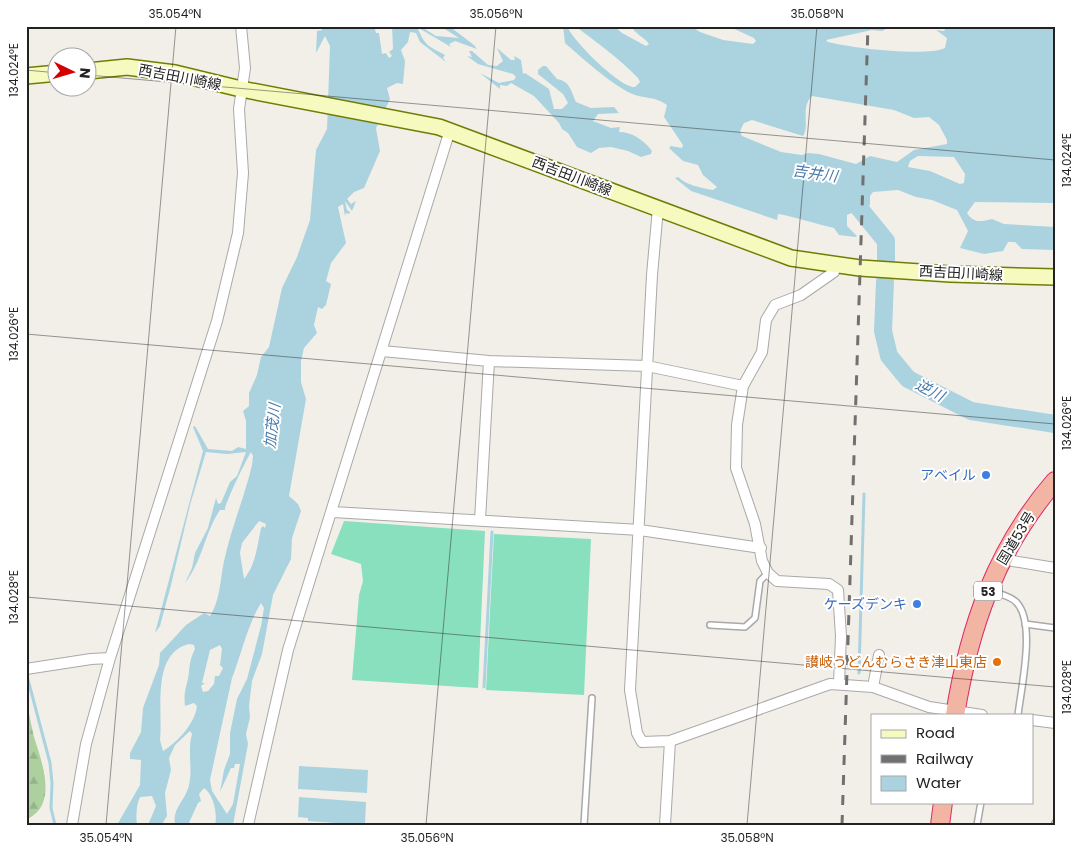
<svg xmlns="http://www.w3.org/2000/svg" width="1081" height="851" font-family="Poppins,'Noto Sans JP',sans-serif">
	<defs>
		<pattern id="forest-firs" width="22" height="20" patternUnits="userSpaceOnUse" patternTransform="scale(1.25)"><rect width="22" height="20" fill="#add19e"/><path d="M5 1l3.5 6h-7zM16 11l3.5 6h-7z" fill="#95b388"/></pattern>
	</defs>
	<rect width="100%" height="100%" fill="#f2efe9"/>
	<path fill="url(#forest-firs)" d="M26,699C29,712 31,725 34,737C42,763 59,805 26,820Z"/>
	<path fill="#88e0be" d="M344,521L485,531L478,688L352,680L359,595L363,581L361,564L331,554Z
		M494,534L591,539L584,695L486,690Z"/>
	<path fill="#aad3df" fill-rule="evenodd" d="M322,26H374L376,33H379L382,54L386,53L389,58L392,56L389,52L393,49L392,26H420L436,36L459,38L440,26H449L474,45L477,49L455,41L449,44L451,47L417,27C426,47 427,45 445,55L443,58L446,62L420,42L416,33L410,32L408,42L401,50L405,61L403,84L397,83L387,88L390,99L376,128L380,151L364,188L354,192L347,199L351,204L356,201L352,211L345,201L347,210L350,212L349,214L346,213L345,216L343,204L338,207L346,243L331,263L326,281L331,284L326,305L322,309L318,307L314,325L317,333L304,348L301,361V382L306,399L289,496L298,504L301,511L292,538L291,559L273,595L262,654L252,681L249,706L250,717L246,734L248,744L233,825H215C218,814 213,794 204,788L199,794L201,801L198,803L188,825H175C172,808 186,800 189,785C193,767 187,752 192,734L190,731L175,745L169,758L171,770L165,793L167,816L162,824L148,825L156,806L152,796L140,797C136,806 136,816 137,825H117L140,785L141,760L130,759V753L141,732L143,708L159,665L160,653L186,625L204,613L210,616C221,599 220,577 225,557C232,526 245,495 252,465L253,456L251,452C247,458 224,505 225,510H220C205,532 202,562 185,583L192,568L195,553L208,528L216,498L218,504L221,503L230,482L237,476L246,452L227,454L206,452L190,505L171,585L160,626L155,633L203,451L193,427L195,426L208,449L232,451L238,447L246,449V421L243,411L249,406V393L257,375L261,357L269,347L282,288L297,257L310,220L316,150L327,129L330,46L325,36L316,53L317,31L322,30ZM259,521L266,524L265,528L263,526L261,528C257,547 256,564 244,579L240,553L242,543ZM261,603L264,608L261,626L247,679L237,699L230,733V754L224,770L220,792L231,768H234L235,764H240L233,804L227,814L212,791L210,780L232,678C242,653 247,626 261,603ZM189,644L194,645L195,649C191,657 190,662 189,671C188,685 183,689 185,706L194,703L197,706C195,723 178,742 163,751L160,740C163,710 151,653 189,644ZM220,645L222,649L220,665L223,668L219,676H215L214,684L208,691L203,692L201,686L205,683H202L210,650Z
		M563,26H567C573,41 620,88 635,87L640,82L638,78C619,58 596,42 575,26H614L622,33L646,46L649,44C644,37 635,34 631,26H691L700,32L723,40L753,44L756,41L754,38L728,26H904L890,27L882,31L872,30L826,40L828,42C851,48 925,57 945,48L947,38L936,30L944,31L947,26H1055V203L975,202L967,213C973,223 981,222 992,219L1004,224L1055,227V250L1022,249L1015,242H1008L1003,251L984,254L960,248L968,231L957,210L932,200L916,197L898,190L873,192L870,196V205L847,215V226L857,236L855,237L839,235L834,228C815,224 797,217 778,214L777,220L691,191L675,178L678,177C686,185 701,188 713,190L717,187L703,175L698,165L683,161L669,148L671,146L682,148L683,145L664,117L667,105C656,96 642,99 630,93C610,83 582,58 565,43ZM812,96L894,110L914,118L929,117L939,125L947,140V144L914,150L897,162L870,156L856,164L819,154L808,153L802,155L781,152L742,136L740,131L744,123L752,120L803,136C810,127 800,107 812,96ZM918,156L954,157L965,174L964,183L960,184L930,171L908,167L910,161Z
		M497,48L511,60H515L514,56L521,60L523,74L525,73L549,89L554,109H562L568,103L563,94L538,74V70L543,66H546L557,79C570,81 571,91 576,102L591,108L614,107L619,113L598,114L593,121L611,128L620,127L619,132C632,132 644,140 652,151L651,154L641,157L628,151L611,147L599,148L591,153L577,147L568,133L562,129L559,123L534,96L511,83L507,86L500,85V89L480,73L499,83L514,80L516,77L513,74L478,64L467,56L472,57L469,51H472L488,65L497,66L503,61Z
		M299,766L368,770L367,793L298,789Z
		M299,797L366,802L365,825L308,821V818L298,817Z"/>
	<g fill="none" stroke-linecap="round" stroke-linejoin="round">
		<path stroke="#aad3df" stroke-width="3" d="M26,672L50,763L52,783L51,808L55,825
			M859,673L864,494
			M484,687L492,532"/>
		<path stroke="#aad3df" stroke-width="18" d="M849,189L855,203L886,241V260
			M885,281L883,331L889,356L908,379L971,411L1055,424"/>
		<defs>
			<path id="service" d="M993,591C999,594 1013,597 1017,603C1036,624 1021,688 1018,715
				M1025,624L1055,628
				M710,625L745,627L755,618L760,581L768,573
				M584,825L592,698
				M977,825L981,802
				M1054,825L1055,823"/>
			<path id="minor" d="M658,208L652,275L630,690L637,733L642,742L670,741L830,684L873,687L929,707L982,715
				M836,266L834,272L801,295L775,305L766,320L762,352L743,386L737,425L736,468L755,524L762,561L768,573L777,581L829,584L838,590L841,636L839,683
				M382,351L489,361L647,366L743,386
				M333,512L640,530L761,548
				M480,520L489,361
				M1003,557L1013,561L1055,568
				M26,669L91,659L110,658
				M873,687L879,655
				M1032,720L1055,723
				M72,825L86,744L110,658L217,321L238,233L243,173L239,109L245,68L241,26
				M248,825L288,650L450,130
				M665,825L670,741"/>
			<path id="secondary" d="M88,71L127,67L175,73L241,89L439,127L791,258L860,268L950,274L1055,277
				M26,76L58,73"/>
			<path id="trunk" d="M955,715C969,628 996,549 1055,481
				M940,825L943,802"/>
		</defs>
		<use href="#service" stroke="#a9a9a9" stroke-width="8"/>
		<use href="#minor" stroke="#a9a9a9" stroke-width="12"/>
		<use href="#secondary" stroke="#707d05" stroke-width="18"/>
		<use href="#trunk" stroke="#dc2a67" stroke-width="20"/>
		<use href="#service" stroke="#fff" stroke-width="5"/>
		<use href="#minor" stroke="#fff" stroke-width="10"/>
		<use href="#secondary" stroke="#f7fabf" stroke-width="15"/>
		<use href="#trunk" stroke="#f2b4a3" stroke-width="18"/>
		<path stroke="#707070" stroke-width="3" stroke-dasharray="10 10" stroke-linecap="butt" d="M842,825L868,26"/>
	</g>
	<path fill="none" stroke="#222" stroke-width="1" stroke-opacity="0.45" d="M26,70L58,73M88,75L1055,160M26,334L1055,424M26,597L1055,687M106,825L176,26M426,825L496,26M747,825L817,26"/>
	<g fill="#3f7fe0" stroke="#fff" stroke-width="2">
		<circle cx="986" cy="475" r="5"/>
		<circle cx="917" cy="604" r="5"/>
	</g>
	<circle fill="#e8710a" stroke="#fff" stroke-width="2" cx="997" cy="662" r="5"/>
	<g text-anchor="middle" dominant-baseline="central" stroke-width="4" stroke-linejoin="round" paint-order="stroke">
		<rect fill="#fff" stroke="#646464" stroke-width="1" x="974" y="581.5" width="28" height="19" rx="4"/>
		<g font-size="12" font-weight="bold" fill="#222">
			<text x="988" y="591">53</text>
		</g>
		<g font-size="14" fill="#222" stroke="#fff">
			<text transform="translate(180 77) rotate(11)">西吉田川崎線</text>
			<text transform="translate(572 176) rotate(21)">西吉田川崎線</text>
			<text transform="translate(961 273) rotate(3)">西吉田川崎線</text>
			<text transform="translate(1016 538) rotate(-59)">国道53号</text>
		</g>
		<g font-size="14" fill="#366cbe" stroke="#fff" text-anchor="end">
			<text x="976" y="475">アベイル</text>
			<text x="907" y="604">ケーズデンキ</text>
		</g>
		<g font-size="14" fill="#c56008" stroke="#fff" text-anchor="end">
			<text x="987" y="662">讃岐うどんむらさき津山東店</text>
		</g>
		<g font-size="15" font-style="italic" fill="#4a7aab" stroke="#fff">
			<text transform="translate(815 173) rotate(8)">吉井川</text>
			<text transform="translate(930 390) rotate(27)">逆川</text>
			<text transform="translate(272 426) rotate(-83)">加茂川</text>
		</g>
	</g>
	<rect width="1081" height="851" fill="none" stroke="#ffffff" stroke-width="55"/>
	<rect x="871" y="714" width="162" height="90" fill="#ffffff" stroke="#a7a7a7"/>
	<rect x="881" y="730" width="25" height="8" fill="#f7fabf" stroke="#a7a7a7"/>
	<text x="916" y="738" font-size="15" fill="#222222">Road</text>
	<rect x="881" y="755" width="25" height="8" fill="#707070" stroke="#a7a7a7"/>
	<text x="916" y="764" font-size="15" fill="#222222">Railway</text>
	<rect x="881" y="776" width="25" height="15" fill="#aad3df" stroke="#a7a7a7"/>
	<text x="916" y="788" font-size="15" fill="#222222">Water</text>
	<g transform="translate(72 72) rotate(95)"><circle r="24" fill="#ffffff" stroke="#a7a7a7"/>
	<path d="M0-4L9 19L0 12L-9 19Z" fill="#d40000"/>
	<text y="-8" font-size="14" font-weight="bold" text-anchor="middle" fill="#222222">N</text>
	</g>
	<rect x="28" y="28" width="1026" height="796" fill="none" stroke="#222" stroke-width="2"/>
	<g font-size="12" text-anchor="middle" fill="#222">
		<text x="175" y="18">35.054°N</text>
		<text x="496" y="18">35.056°N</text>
		<text x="817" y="18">35.058°N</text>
		<text transform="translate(14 70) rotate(-90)" y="4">134.024°E</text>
		<text transform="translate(1067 160) rotate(-90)" y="4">134.024°E</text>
		<text transform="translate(14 334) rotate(-90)" y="4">134.026°E</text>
		<text transform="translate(1067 423) rotate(-90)" y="4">134.026°E</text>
		<text transform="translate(14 597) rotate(-90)" y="4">134.028°E</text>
		<text transform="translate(1067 687) rotate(-90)" y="4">134.028°E</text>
		<text x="106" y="842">35.054°N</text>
		<text x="427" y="842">35.056°N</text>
		<text x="747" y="842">35.058°N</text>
	</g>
</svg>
